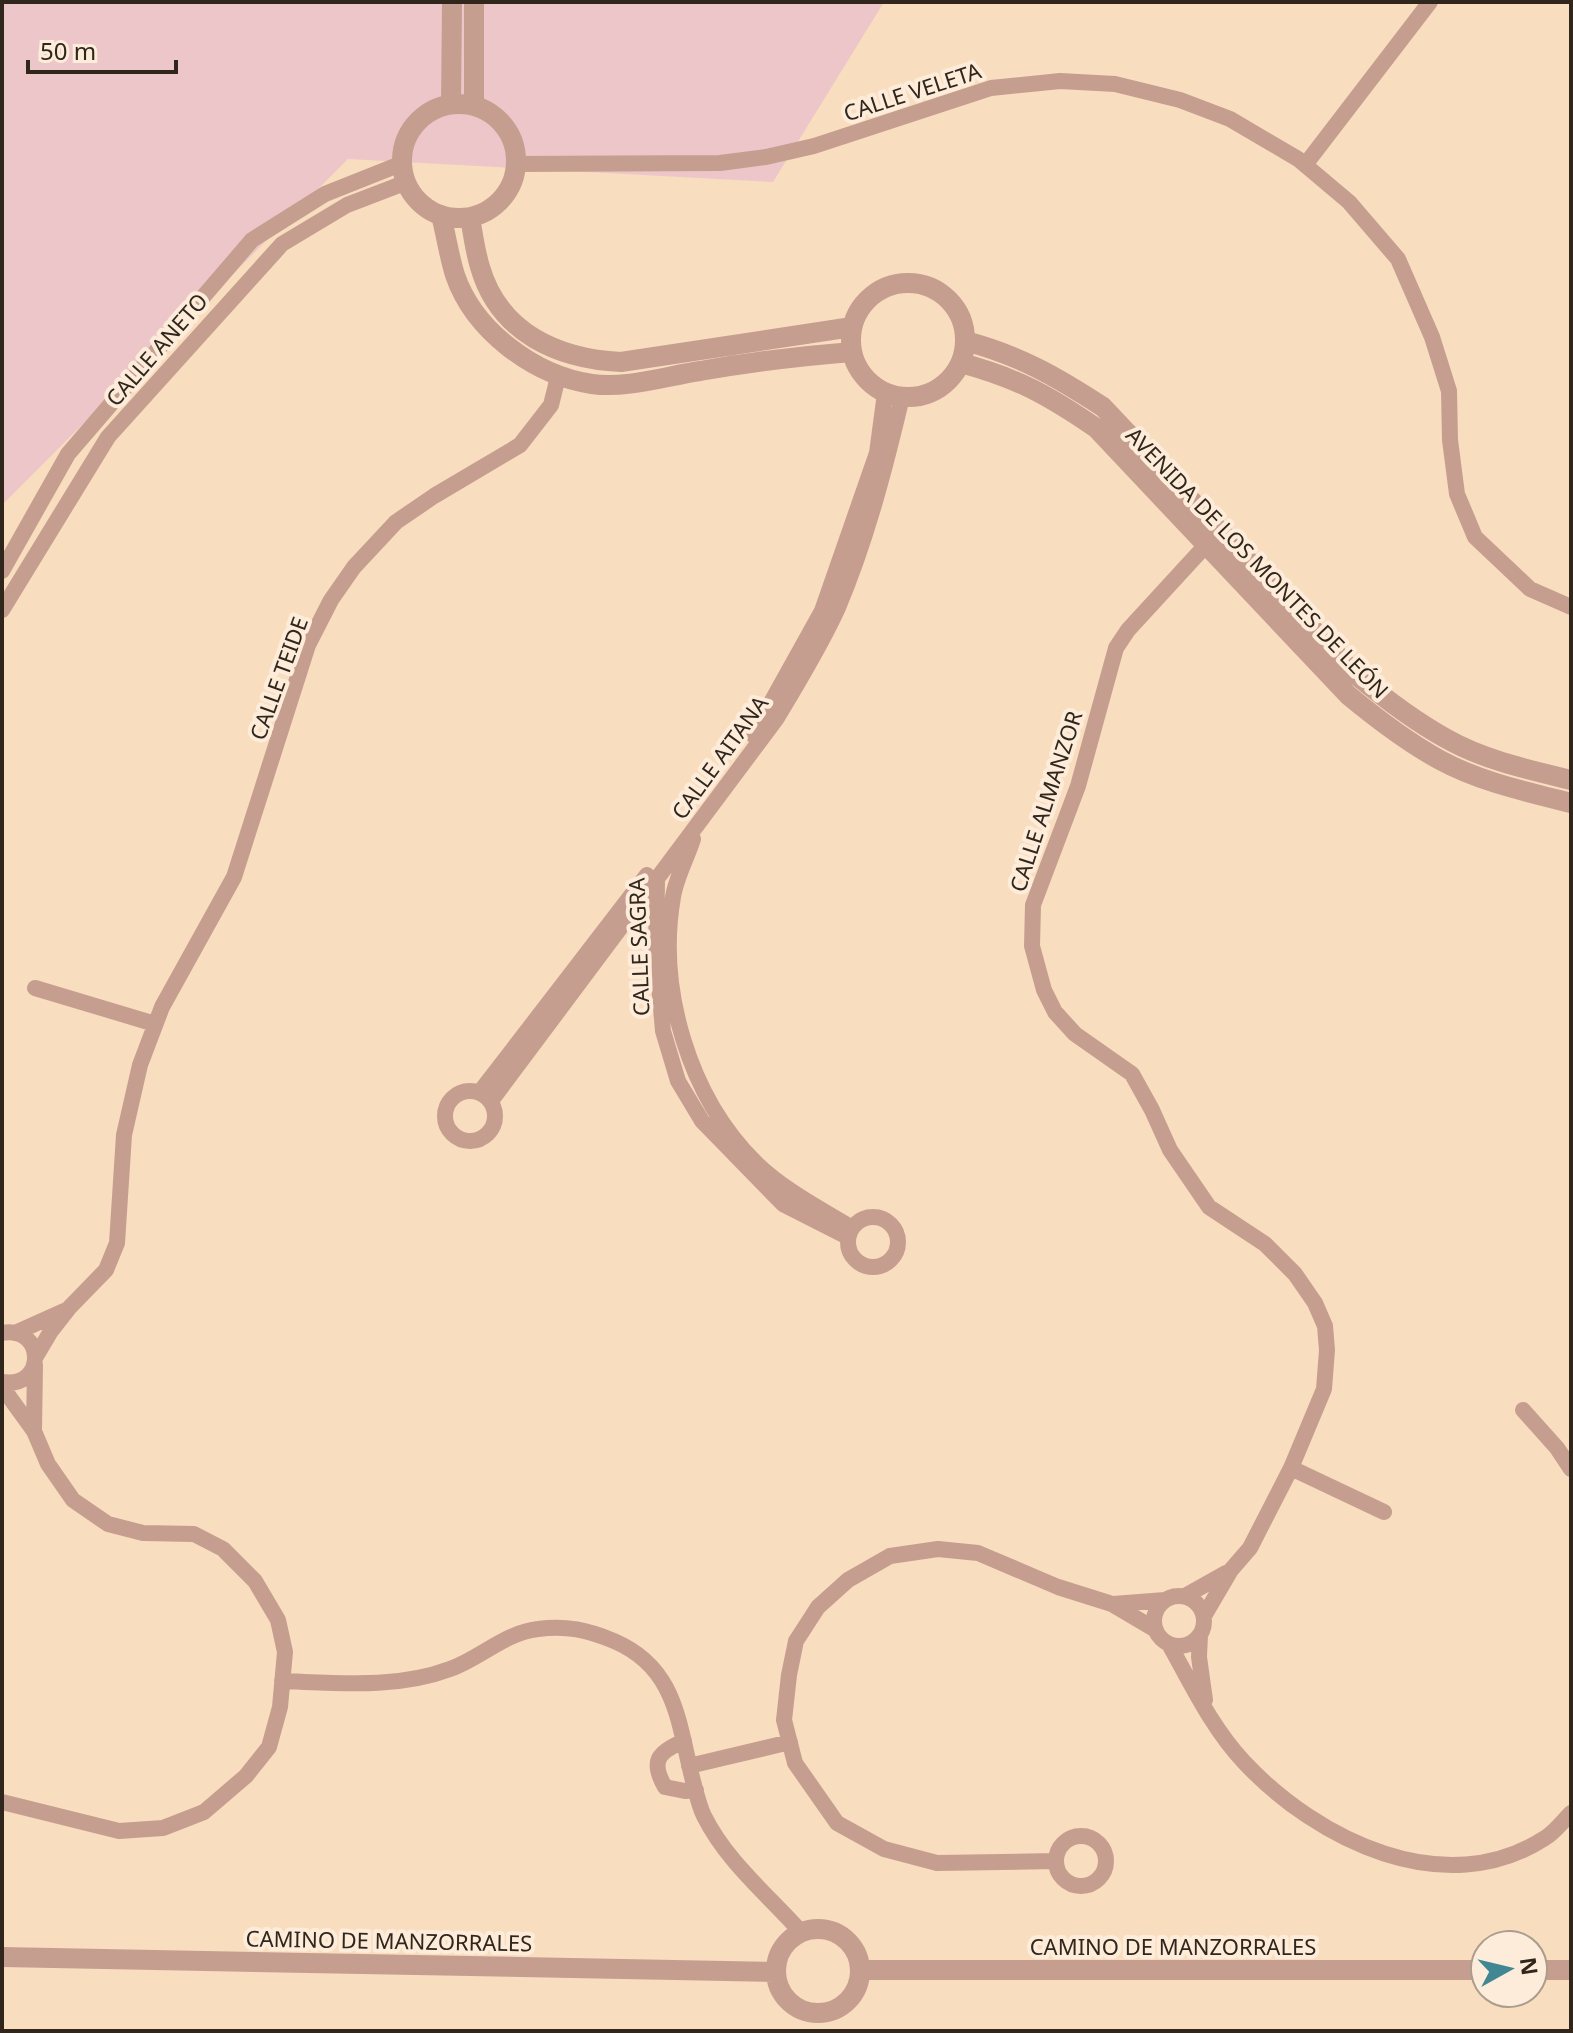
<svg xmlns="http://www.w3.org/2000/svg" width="1573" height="2033" font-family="'Noto Sans',sans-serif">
	<rect width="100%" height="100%" fill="#f9ddbf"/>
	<path fill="#edc6c9" d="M2,2H884L773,182L348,159L2,505Z"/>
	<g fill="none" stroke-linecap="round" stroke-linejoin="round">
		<path stroke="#c59e90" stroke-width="16" d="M516,164L720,163L766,157L814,146L991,88L1060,81L1115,84L1180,100L1230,119L1298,159L1349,202L1398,259L1432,337L1449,391L1450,440L1457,494L1475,537L1530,589L1571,607
			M1305,165L1430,2
			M2,571L68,454L252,240L325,194L403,163
			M2,610L108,437L282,244L347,205L407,182
			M753,735L822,611L877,453L885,393
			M693,839C687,858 676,878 673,897C657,989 689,1097 756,1163C784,1190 819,1208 852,1228
			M657,879L656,951L663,1031L678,1081L702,1121L783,1204L848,1237
			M35,988L155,1024
			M445 1116a25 25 0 1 1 50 0a25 25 0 1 1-50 0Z
			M480,1092L647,875
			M491,1101L777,718C798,683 820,647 837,610C866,542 885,469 902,397
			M848 1242a25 25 0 1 1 50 0a25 25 0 1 1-50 0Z
			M2,1333C45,1325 47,1389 2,1382
			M15,1333L64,1311
			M35,1358L51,1331L69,1308L106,1270L117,1243L124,1135L140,1065L162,1007L234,877L308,645L331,600L354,567L396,522L434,496L520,445L551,405L558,377
			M2,1387L34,1431L48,1464L73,1500L108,1524L143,1533L194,1534L223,1549L255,1581L278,1620L285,1652L280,1707L269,1747L246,1776L204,1812L163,1828L119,1831L2,1802
			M1523,1410L1557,1448L1571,1469
			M34,1430L35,1365
			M1291,1468L1384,1512
			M1154 1621a25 25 0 1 1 50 0a25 25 0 1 1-50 0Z
			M1185,1596L1226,1573
			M1113,1604L1165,1600
			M1204,1616L1231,1570L1250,1548L1291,1468L1324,1389L1327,1350L1325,1326L1315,1303L1295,1274L1265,1244L1209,1207L1170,1150L1152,1110L1132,1074L1075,1034L1055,1012L1044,990L1032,946L1033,905L1078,786L1116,648L1128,630L1207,544
			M1200,1635L1199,1657L1205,1700
			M1169,1644C1192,1685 1212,1728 1244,1762C1317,1840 1445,1903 1545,1838C1555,1832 1563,1821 1571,1813
			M282,1681C338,1683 397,1689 450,1669C481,1658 504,1633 538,1629C566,1625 588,1630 614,1641C677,1668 678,1723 693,1781C696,1792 699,1806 704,1816C727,1862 767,1894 801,1932
			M684,1741C658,1752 650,1761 665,1787L685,1791L696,1790
			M689,1766L790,1742
			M1056 1861a25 25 0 1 1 50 0a25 25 0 1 1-50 0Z
			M1056,1861L937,1863L884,1849L837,1823L795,1763L784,1720L789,1675L796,1641L818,1607L848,1580L890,1556L938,1549L978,1553L1058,1587L1112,1604L1156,1630"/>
		<path stroke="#c59e90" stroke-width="20" d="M451,104L452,2
			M402 161a57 57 0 1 1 114 0a57 57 0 1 1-114 0Z
			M474,106V2
			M441,215C446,235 449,256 455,275C474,331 535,376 592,384C626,389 666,376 700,371C751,362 801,356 852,352
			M470,217C473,234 475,251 480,267C499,333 558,359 621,362L852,327
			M851 340a57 57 0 1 1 114 0a57 57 0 1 1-114 0Z
			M965,341C1019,355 1057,377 1103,407L1355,674C1384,698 1414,721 1447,739C1484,760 1530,770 1571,780
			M961,363C1017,378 1048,395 1096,428L1348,695C1377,719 1407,742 1440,760C1480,782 1528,792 1571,803
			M776 1971a42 42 0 1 1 84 0a42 42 0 1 1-84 0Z
			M2,1957L776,1972
			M861,1970H1485
			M1533,1970H1571"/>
	</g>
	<g text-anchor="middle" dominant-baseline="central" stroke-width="8" stroke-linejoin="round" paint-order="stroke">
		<g font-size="22" fill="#31261b" stroke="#fdecda">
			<text transform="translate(912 91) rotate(-18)">CALLE VELETA</text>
			<text transform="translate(156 349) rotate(-49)">CALLE ANETO</text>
			<text transform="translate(1258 562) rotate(46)">AVENIDA DE LOS MONTES DE LEÓN</text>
			<text transform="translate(278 678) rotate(-70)">CALLE TEIDE</text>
			<text transform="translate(719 757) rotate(-54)">CALLE AITANA</text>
			<text transform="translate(1045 801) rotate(-72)">CALLE ALMANZOR</text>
			<text transform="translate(638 947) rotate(-92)">CALLE SAGRA</text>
			<text transform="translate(389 1940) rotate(1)">CAMINO DE MANZORRALES</text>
			<text x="1173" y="1946">CAMINO DE MANZORRALES</text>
		</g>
	</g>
	<rect width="1573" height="2033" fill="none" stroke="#31261b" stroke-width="8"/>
	<g transform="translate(1509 1969) rotate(82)"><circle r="38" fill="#fdecda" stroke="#ab9d8e" stroke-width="2"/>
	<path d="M0-6L14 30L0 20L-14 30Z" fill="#418693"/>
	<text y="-12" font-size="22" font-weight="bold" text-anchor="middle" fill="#31261b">N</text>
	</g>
	<path d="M28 60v12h148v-12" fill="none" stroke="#31261b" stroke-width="4"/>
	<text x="40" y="60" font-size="24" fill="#31261b" stroke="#fdecda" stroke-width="6" paint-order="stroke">50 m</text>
</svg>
